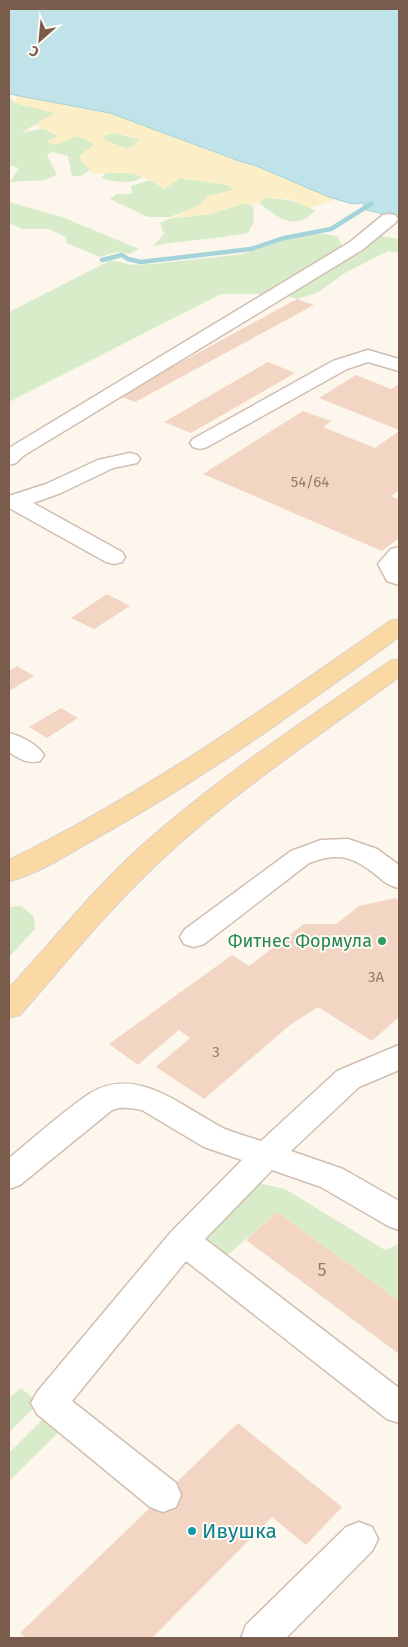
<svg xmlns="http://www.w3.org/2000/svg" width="408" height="1647" font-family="'Fira Sans',sans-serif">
	<rect width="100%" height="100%" fill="#fdf6ec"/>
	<path fill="#d8ecc9" d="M9,97L15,103L55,113L21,133L45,128L59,136L47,142L56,145L77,135L95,144L79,157L90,170L81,176H72L68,156L52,152L47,155L57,175L45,180L10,182L19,168L9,165Z
		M115,133L141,140L128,149L106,141L103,135Z
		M131,172L143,177C131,185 115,182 101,178L106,173Z
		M180,178L228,185L234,190L208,196L198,206L170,217H148L110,199L117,194H132L131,186L151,180L164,188Z
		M266,198C285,199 300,200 315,211C293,232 280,218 260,204V201Z
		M9,202L62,217L139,249L129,254L116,252L100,257L66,243V237L49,229H23L9,223Z
		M247,202L253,207L254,221L248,233C216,239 185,240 153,246L164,234L160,223L168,219L210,214Z
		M316,233L337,236L343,247L264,294H221L9,402V312L111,260L132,265L153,264L243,254L291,238Z
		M382,236L399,239V253L388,251L345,273L317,293L297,299L287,296Z
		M21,906L34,917L35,929L9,957V907Z
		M258,1183L285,1189L385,1250L399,1244V1301L277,1212L224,1258L198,1239Z
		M21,1388L39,1403L9,1432V1398Z
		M51,1411L67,1424L9,1481V1453Z"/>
	<path fill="#fcefc7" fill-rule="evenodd" d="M16,95L110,113L241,162L254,165L337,199L310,208L291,199L266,198L259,203L247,205V203L210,214L168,219L198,206L208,196L233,190L228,185L180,178L164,189C136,170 125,172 93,174L79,157L95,144L77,136L56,145L46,142L58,136L35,125L54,113L15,103ZM115,133L140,139V140L128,149L106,141L103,136Z"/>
	<path fill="#bfe3e8" stroke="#a5d3da" d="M9,9H399V218L363,209L364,203L352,204L329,197L254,165L242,162L110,113L9,94Z"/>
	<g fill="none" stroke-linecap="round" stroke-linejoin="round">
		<path stroke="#a5d3da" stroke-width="4.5" d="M102,260L122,255L128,259L141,262L251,249L284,238L331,229L371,204"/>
	</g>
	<path fill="#f3d5c3" d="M297,299L314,305L135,402L119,396Z
		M268,362L295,373L191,433L164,422Z
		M356,375L391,389L399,384V430L319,398Z
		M303,411L331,421L323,427L375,448L399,431V490L391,496L399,500V538L382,551L203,474Z
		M107,594L130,606L94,629L71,618Z
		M17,666L34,676L9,691V671Z
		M61,708L78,718L47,738L29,727Z
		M396,898L399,902V1017L372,1041L318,1007L290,1025L204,1099L156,1067L190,1038L179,1030L138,1065L109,1044L232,955L249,966L304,924H336L359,906Z
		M277,1212L399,1301V1354L246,1240Z
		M238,1423L342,1507L306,1545L272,1517L152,1638H25L20,1633Z"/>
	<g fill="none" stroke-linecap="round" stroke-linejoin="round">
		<defs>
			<path id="minor" d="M389,214L395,215L398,219L395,223L362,250L23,456L16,463L9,465V448L350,242L383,215Z
				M368,350L399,359V371L368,362L347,369L207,447L200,449L193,447L190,443L193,439L333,361Z
				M130,453L137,455L140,459L137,463L113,468L61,493L33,503L122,552L125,557L122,562L114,564L106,562L11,509H9V496L46,484L98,460Z
				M399,547V585L387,581L378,564L391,549Z
				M9,733C21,736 37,744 44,755L40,761C27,764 20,759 9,752Z
				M348,839L377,849L399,865V888C389,886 383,881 375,874C352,856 338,852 309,863L204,944L194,947L184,944L180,937L184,930L291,851L321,840Z
				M399,1045V1070L359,1087L291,1151L343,1169L399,1201V1230L388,1226L321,1187L272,1170L205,1239L399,1388V1423L387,1419L186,1261L72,1401L176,1483L181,1495L176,1507L163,1512L150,1507L37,1414L31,1403L37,1392L171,1232L242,1160L204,1147L142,1110C132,1108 122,1106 112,1110L20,1185L9,1189V1158C35,1137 61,1113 89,1094C137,1063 184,1109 225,1129C237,1134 250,1137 261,1141L337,1071Z
				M359,1522L372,1527L378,1539L372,1551L286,1638H241L246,1625L346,1527Z"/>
			<path id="major" d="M399,619V637C302,707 205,778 100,836C74,851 37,875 9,881V860C144,794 267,707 390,621Z
				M399,659V677C317,737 231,794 157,864C107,911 65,964 20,1015L9,1018V988C52,942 91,892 138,849C216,779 304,721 390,661Z"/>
		</defs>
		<use href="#minor" stroke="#d1beb0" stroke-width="3"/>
		<use href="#major" stroke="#dad1cd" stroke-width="2"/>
		<use href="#minor" fill="#fff" fill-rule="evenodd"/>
		<use href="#major" fill="#fbd9a5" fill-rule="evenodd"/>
	</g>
	<circle fill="#2e9e5b" stroke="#fffaf3" stroke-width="2" cx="382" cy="941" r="5"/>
	<circle fill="#0f9aa8" stroke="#fffaf3" stroke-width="2" cx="192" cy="1531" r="5"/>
	<g text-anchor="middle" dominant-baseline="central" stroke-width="4" stroke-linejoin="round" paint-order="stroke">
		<g font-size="15" fill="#987a6a">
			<text x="310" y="482">54/64</text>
			<text x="376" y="977">3А</text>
			<text x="216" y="1052">3</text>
		</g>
		<g font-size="18" fill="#27864d" stroke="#fffaf3" text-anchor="end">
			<text x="372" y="941">Фитнес Формула</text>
		</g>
		<g font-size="18" fill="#987a6a">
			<text x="322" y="1270">5</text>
		</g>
		<g font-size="21" fill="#0d838f" stroke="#fffaf3" text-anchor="start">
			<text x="202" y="1531">Ивушка</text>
		</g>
	</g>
	<rect width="408" height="1647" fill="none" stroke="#7a5c4d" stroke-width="20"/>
	<g transform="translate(40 40) rotate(207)" stroke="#fffaf3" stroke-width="4" paint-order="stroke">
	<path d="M0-4L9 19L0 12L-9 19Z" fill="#7a5c4d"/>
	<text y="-8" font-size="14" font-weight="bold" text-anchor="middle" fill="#7a5c4d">С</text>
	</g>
</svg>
